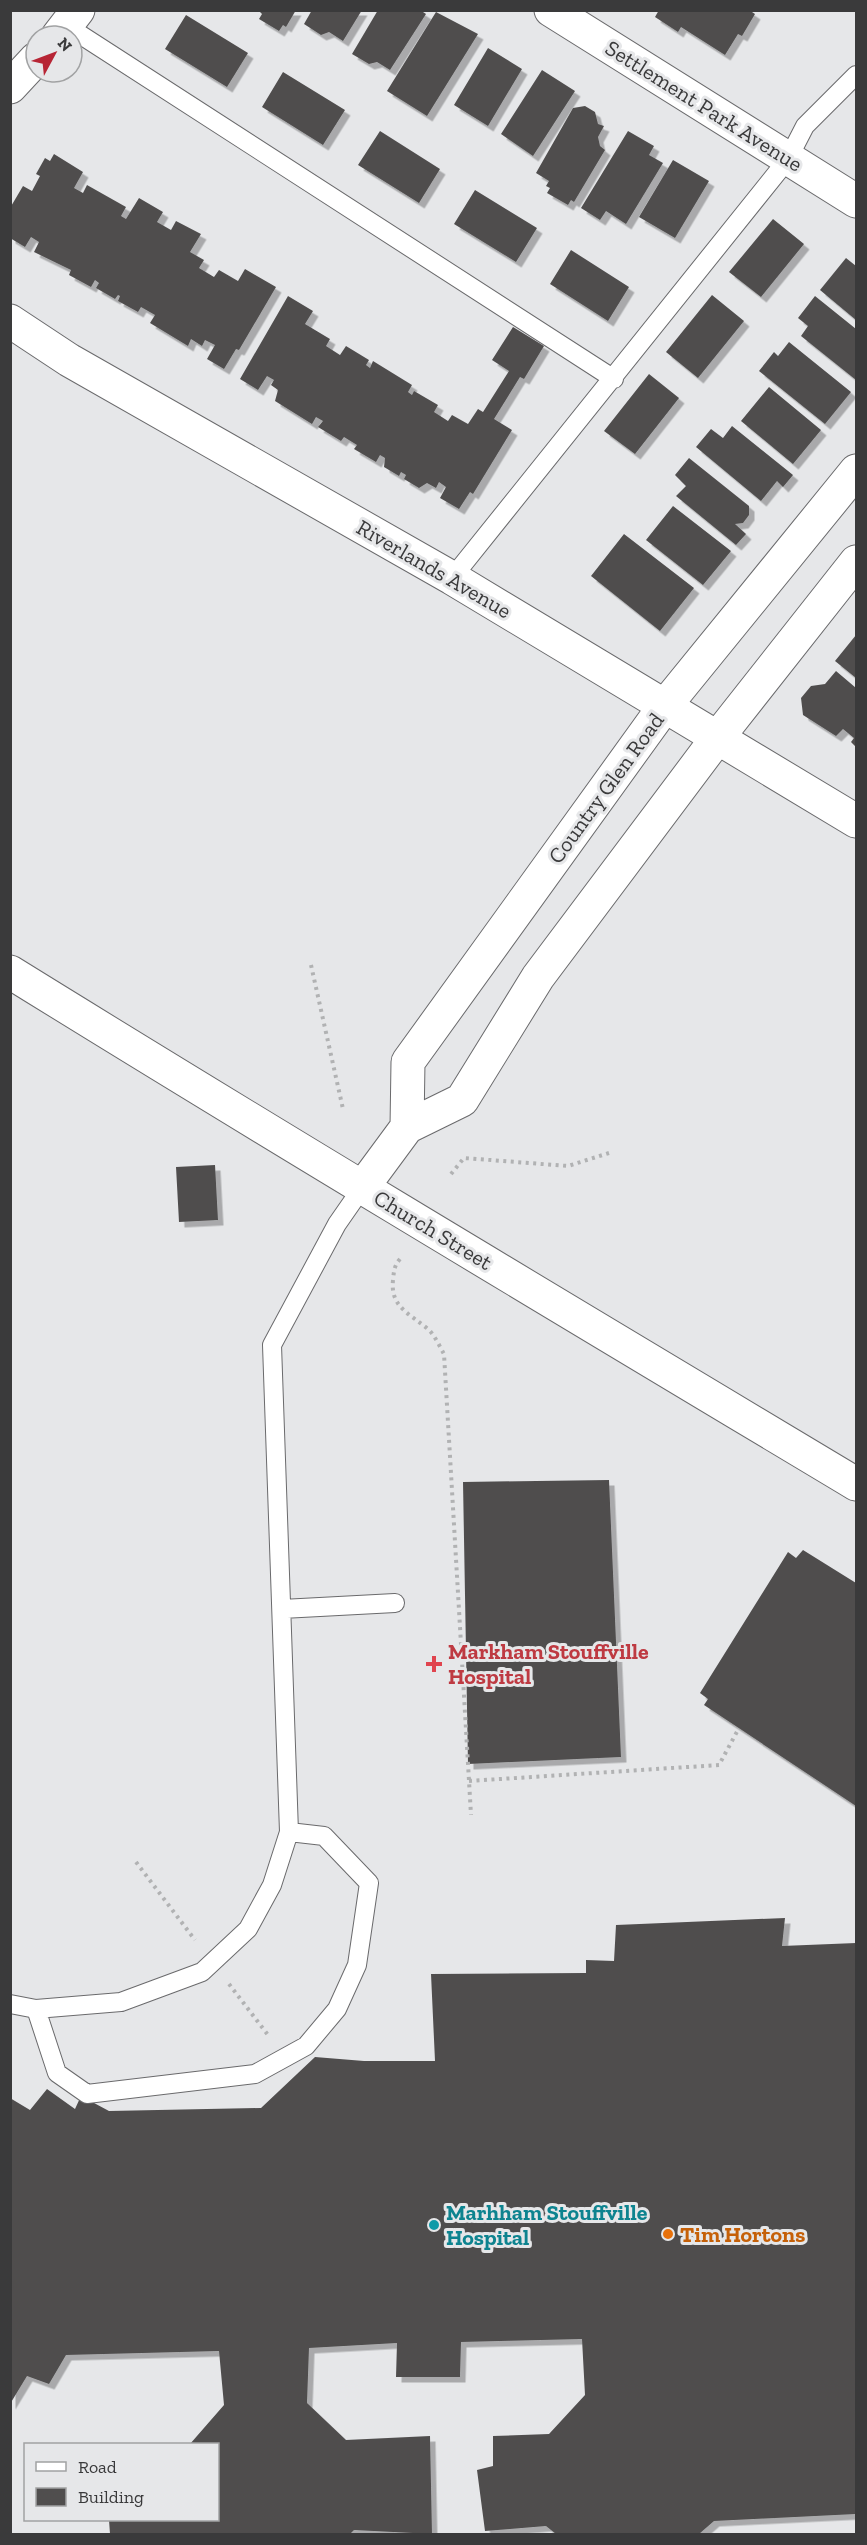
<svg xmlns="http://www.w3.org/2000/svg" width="867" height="2545" font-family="'Zilla Slab',serif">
	<defs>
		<filter id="shadow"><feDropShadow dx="5.5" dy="5.5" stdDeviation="0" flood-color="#0004"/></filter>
	</defs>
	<rect width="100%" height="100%" fill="#e6e7e9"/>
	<path fill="#504e4e" filter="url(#shadow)" d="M258,10H296L286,27L283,25L279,31L259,19L262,14Z
		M312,10H362L343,41L329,32L321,35L304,24Z
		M378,10H420L426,14L390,70L377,62L369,64L352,54Z
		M659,10H749L755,14L742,36L738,34L725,55L681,27L678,32L655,17Z
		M436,12L478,34L427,116L387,91Z
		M186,15L248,53L227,87L165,49Z
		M488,48L522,69L488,126L454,105Z
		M542,70L575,91L533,156L501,134Z
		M283,72L345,110L323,145L262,107Z
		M585,106L595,112L598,124L604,126L598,137L600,146L605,150L574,202L571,200L568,205L547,193L550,188L546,186L549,181L536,173L573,108Z
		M380,131L440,169L419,203L358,165Z
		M628,131L654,146L649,155L663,163L626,224L606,211L600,220L581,208Z
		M54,154L83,172L74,188L83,193L87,185L126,207L121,216L126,219L139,198L163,212L157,222L171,230L176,221L201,234L190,252L204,260L199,268L214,277L219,270L238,281L245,269L276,287L239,350L236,349L224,369L207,359L215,345L205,340L202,346L191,339L188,346L150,323L155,315L141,307L138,312L118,301L120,296L118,295L115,299L96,288L99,283L95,280L91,287L69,275L71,270L34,252L39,242L31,237L25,247L10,238V208L23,186L32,191L40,176L36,174L45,158L50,161Z
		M673,160L709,181L675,238L639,217Z
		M475,190L537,228L516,262L454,224Z
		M773,219L804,244L761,297L729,272Z
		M571,250L629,287L608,321L550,284Z
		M846,258L856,266V320L820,290Z
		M712,295L744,321L698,378L666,352Z
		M288,296L313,311L305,324L330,339L326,346L340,355L346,346L369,360L366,365L370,368L373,361L412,385L408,392L412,395L414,391L438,405L434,412L448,421L452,415L468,424L478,409L483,412L509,371L492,360L513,327L544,346L524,379L520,377L494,419L512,430L473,494L470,492L459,509L440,498L446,487L439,482L436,488L427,483L419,488L404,479L406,475L401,472L399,476L384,467L385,458L380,455L376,462L354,449L357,445L344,437L341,441L318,427L323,421L316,417L312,424L275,401L278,390L271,385L274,380L267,376L258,390L240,379Z
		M815,296L856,329V380L801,336L808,326L798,318Z
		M789,342L851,392L825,424L759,371L774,352L778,356Z
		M649,374L679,398L635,454L604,431Z
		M769,387L821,430L793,464L741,421Z
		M732,426L793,475L783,487L777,481L761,501L696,447L711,429L723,438Z
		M689,458L749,506V515L743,523L735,524L746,534L736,545L676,496L686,486L675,475Z
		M673,506L731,551L703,585L646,540Z
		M624,534L694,588L660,631L591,576Z
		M856,635V678L835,661Z
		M836,671L856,688V747L851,742L854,738L843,729L836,736L803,715L801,698L811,686L825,684Z
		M215,1165L218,1220L179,1222L176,1167Z
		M609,1480L621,1757L468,1764L463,1482Z
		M803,1550L856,1583V1806L704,1705L708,1699L700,1693L788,1552L796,1558Z
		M785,1918L782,1946L856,1943V2514L714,2521L699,2534H556L546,2526L485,2531L477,2470L493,2466V2436L549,2434L585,2395L582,2339L461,2342L460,2377H396L397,2343L309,2348L307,2403L346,2440L430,2436L432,2534L354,2530L350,2534H110L109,2520H218V2444H190L224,2405L219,2351L66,2355L49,2384L27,2376L10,2404V2098L30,2110L47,2089L75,2109L81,2096L109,2111L261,2108L315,2057L364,2061H435L431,1974L586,1973V1960L614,1961L616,1925Z"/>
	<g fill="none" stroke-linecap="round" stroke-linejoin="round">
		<defs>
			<path id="service" d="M67,26L614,379
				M452,578L788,159L805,126L856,75
				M282,1609L395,1603
				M10,2004L36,2009L121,2002L202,1972L248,1929L272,1885L289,1832L272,1345L337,1224L362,1188
				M36,2009L57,2073L87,2094L255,2074L306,2046L337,2009L357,1965L369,1883L324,1836L289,1832"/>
			<path id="minor" d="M551,10L856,201
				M58,36L78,10
				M10,87L36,59
				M10,321L69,360L452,578L856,821
				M407,1127L408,1062L664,707L856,471
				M362,1188L407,1127L462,1100L538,977L718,737L856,562"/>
			<path id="tertiary" d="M10,972C291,1146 574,1315 856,1484"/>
		</defs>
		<use href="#service" stroke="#6a6a6c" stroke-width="20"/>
		<use href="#minor" stroke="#6a6a6c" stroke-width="35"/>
		<use href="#tertiary" stroke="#6a6a6c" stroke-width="35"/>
		<path stroke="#b1b2b3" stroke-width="4" stroke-dasharray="3 4.5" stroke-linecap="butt" d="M311,965L343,1109
			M451,1174L464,1158L568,1166L609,1153
			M400,1259C394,1266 394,1271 393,1280C390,1308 411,1314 429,1330C435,1336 440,1347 444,1354L471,1815
			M469,1781L719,1765L739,1728
			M136,1862L195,1940
			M229,1984L268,2035"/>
		<use href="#service" stroke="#fff" stroke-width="18"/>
		<use href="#minor" stroke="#fff" stroke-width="33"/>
		<use href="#tertiary" stroke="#fff" stroke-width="33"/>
	</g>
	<path fill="#e0444e" stroke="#e6e7e9" stroke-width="2" d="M431 1655h6v6h6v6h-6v6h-6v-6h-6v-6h6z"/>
	<circle fill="#0f9aa8" stroke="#e6e7e9" stroke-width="2" cx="434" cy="2225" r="6"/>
	<circle fill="#e8710a" stroke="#e6e7e9" stroke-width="2" cx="668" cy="2234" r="6"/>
	<g text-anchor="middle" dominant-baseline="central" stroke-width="6" stroke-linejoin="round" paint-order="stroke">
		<g font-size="22" fill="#3a3a3b" stroke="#e6e7e9">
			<text transform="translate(704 106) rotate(32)">Settlement Park Avenue</text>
			<text transform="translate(434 569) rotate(30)">Riverlands Avenue</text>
			<text transform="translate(606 788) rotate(-54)">Country Glen Road</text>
			<text transform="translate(433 1230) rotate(31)">Church Street</text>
		</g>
		<g font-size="22" font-weight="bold" fill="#be3a42" stroke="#e6e7e9" text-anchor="start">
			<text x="448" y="1651">Markham Stouffville<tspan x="448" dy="25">Hospital</tspan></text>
		</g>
		<g font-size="22" font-weight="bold" fill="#0d838f" stroke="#e6e7e9" text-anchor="start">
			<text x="446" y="2212">Marhham Stouffville<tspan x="446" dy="25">Hospital</tspan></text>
		</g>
		<g font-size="22" font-weight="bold" fill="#c56008" stroke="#e6e7e9" text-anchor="start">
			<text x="680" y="2234">Tim Hortons</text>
		</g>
	</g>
	<rect width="867" height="2545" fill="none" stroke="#3a3a3b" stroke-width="24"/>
	<rect x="24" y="2443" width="195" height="78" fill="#e6e7e9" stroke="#a1a2a3" stroke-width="1.5"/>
	<rect x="36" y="2462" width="30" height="9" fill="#ffffff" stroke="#a1a2a3" stroke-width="1.5"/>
	<text x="78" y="2473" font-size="18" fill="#3a3a3b">Road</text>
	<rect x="36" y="2488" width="30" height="18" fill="#504e4e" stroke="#a1a2a3" stroke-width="1.5"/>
	<text x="78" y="2503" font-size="18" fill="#3a3a3b">Building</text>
	<g transform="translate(54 54) rotate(49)"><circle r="28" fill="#e6e7e9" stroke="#a1a2a3" stroke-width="1.5"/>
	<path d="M0-4.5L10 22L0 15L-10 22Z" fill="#b72535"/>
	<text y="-9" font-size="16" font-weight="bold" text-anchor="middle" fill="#3a3a3b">N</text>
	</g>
</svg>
